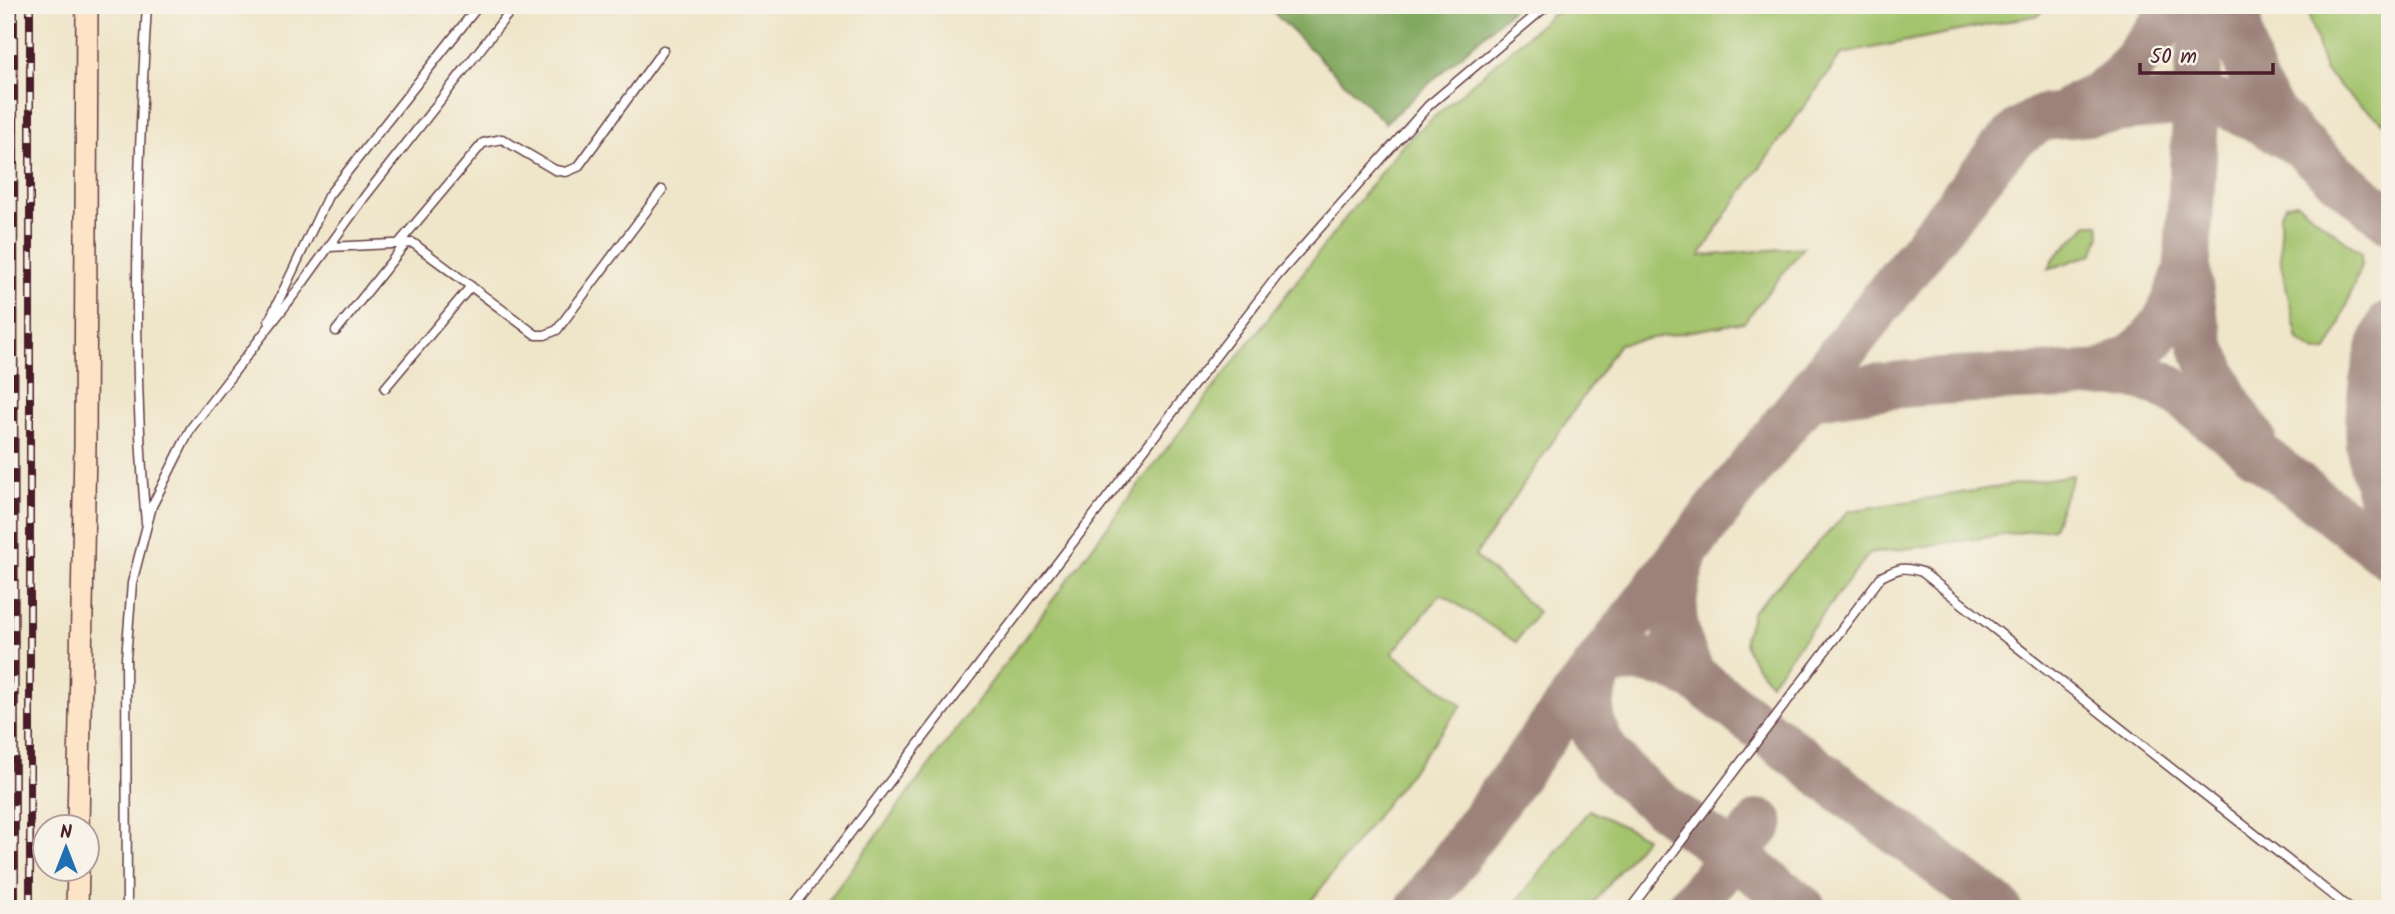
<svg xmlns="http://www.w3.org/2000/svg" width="2395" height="914" font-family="Kalam,sans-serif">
	<rect width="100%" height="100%" fill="#f7f3e8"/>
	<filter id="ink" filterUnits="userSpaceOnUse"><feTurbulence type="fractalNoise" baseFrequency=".0143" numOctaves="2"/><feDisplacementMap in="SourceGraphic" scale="14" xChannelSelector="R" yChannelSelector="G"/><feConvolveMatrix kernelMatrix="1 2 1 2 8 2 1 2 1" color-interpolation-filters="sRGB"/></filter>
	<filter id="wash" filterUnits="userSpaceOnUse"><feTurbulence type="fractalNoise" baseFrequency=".00686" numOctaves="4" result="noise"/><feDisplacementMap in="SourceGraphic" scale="28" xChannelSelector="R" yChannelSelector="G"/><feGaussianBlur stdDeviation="1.57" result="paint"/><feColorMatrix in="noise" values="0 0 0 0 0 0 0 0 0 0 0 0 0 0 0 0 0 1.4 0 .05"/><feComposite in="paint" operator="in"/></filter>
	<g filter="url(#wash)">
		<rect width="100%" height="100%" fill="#efe5c9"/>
		<path fill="#a3c36c" stroke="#76714c" stroke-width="2" d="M1583,5H2047L2039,15L1842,54L1727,213L1700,256L1804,247L1744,322L1619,344L1475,556L1538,612L1516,642L1441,594L1392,653L1462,705L1305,909H822L1134,491L1402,145L1551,15Z
			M2308,5H2390V127L2352,99L2325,70L2308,13Z
			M2297,203L2361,253V265L2335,336L2327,351L2315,352L2298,340L2281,264L2280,214L2286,205Z
			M2088,224H2099L2100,236L2093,254L2049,269L2054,258Z
			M2073,475L2053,528L1869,554L1770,683C1761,671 1745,655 1745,639C1745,630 1752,624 1752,612L1849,511Z
			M1589,810L1646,837L1589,909H1511Z"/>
		<path fill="#82a960" stroke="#666446" stroke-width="2" d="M1266,5H1517L1385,123Z"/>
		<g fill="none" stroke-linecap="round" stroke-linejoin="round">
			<path stroke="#9c827a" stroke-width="47" d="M2213,5L2199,57L2187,268L2194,316L2204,351L2230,406L2252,437
				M2236,5C2239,33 2244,63 2257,88C2282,138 2348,184 2390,220
				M2071,109L2101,94L2123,76L2178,5
				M2390,324C2372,358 2365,421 2371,458C2375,480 2382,500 2390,521
				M2098,374C2155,351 2168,324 2187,269
				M1806,398L2001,150L2020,131L2042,118L2196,100L2223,104L2255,118L2305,147
				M1684,556C1668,604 1670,631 1693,676
				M1603,662C1597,680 1588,699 1591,719C1601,774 1693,826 1735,857C1758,873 1781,891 1803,909
				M1593,671C1628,651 1660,661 1693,676L1999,909
				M1419,909C1543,735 1672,565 1806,398C1901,379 2001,379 2098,374L2132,375L2161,383L2184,397L2390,557
				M1688,909L1761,823"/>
		</g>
	</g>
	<g filter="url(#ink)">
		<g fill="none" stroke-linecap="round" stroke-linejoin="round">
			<defs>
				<path id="lane" d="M399,243L483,143L502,139L555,170L566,172L578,167L663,50
					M329,247L413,243L536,335H545L557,330L662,190
					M269,321L328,196L479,5
					M336,331L406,243
					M385,388L471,286
					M146,523C131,351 137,178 147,5
					M127,909L126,658L132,583L152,506L191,428L302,284L366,195L515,5
					M792,909L1278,275L1429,105L1543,9L1550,5
					M1630,909L1881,577C1899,568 1903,566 1922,572L2350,909"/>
				<path id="secondary" d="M78,827L85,445L87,5
					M77,909L78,869"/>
			</defs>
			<use href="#lane" stroke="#633d43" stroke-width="11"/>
			<use href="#secondary" stroke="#633d43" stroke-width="24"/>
			<use href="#lane" stroke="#fff" stroke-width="8"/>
			<use href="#secondary" stroke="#fee4c6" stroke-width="21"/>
			<defs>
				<path id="rail" d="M14,5L15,909
					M30,909V5"/>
			</defs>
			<use href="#rail" stroke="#4a1f2b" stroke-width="8"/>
			<use href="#rail" stroke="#f7f3e8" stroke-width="5" stroke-dasharray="16" stroke-linecap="butt"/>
		</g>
	</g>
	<rect width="2395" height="914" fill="none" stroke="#f7f3e8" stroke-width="28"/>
	<g transform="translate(66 848)"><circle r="33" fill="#f7f3e8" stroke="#b29e9c" stroke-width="2"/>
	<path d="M0-5L12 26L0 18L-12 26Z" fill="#1f6fb2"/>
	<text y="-10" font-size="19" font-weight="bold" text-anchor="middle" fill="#4a1f2b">N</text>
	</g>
	<path d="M2140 63v10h133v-10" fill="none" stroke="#4a1f2b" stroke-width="3.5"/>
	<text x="2150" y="63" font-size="21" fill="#4a1f2b" stroke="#f7f3e8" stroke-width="5" paint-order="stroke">50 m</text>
</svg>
